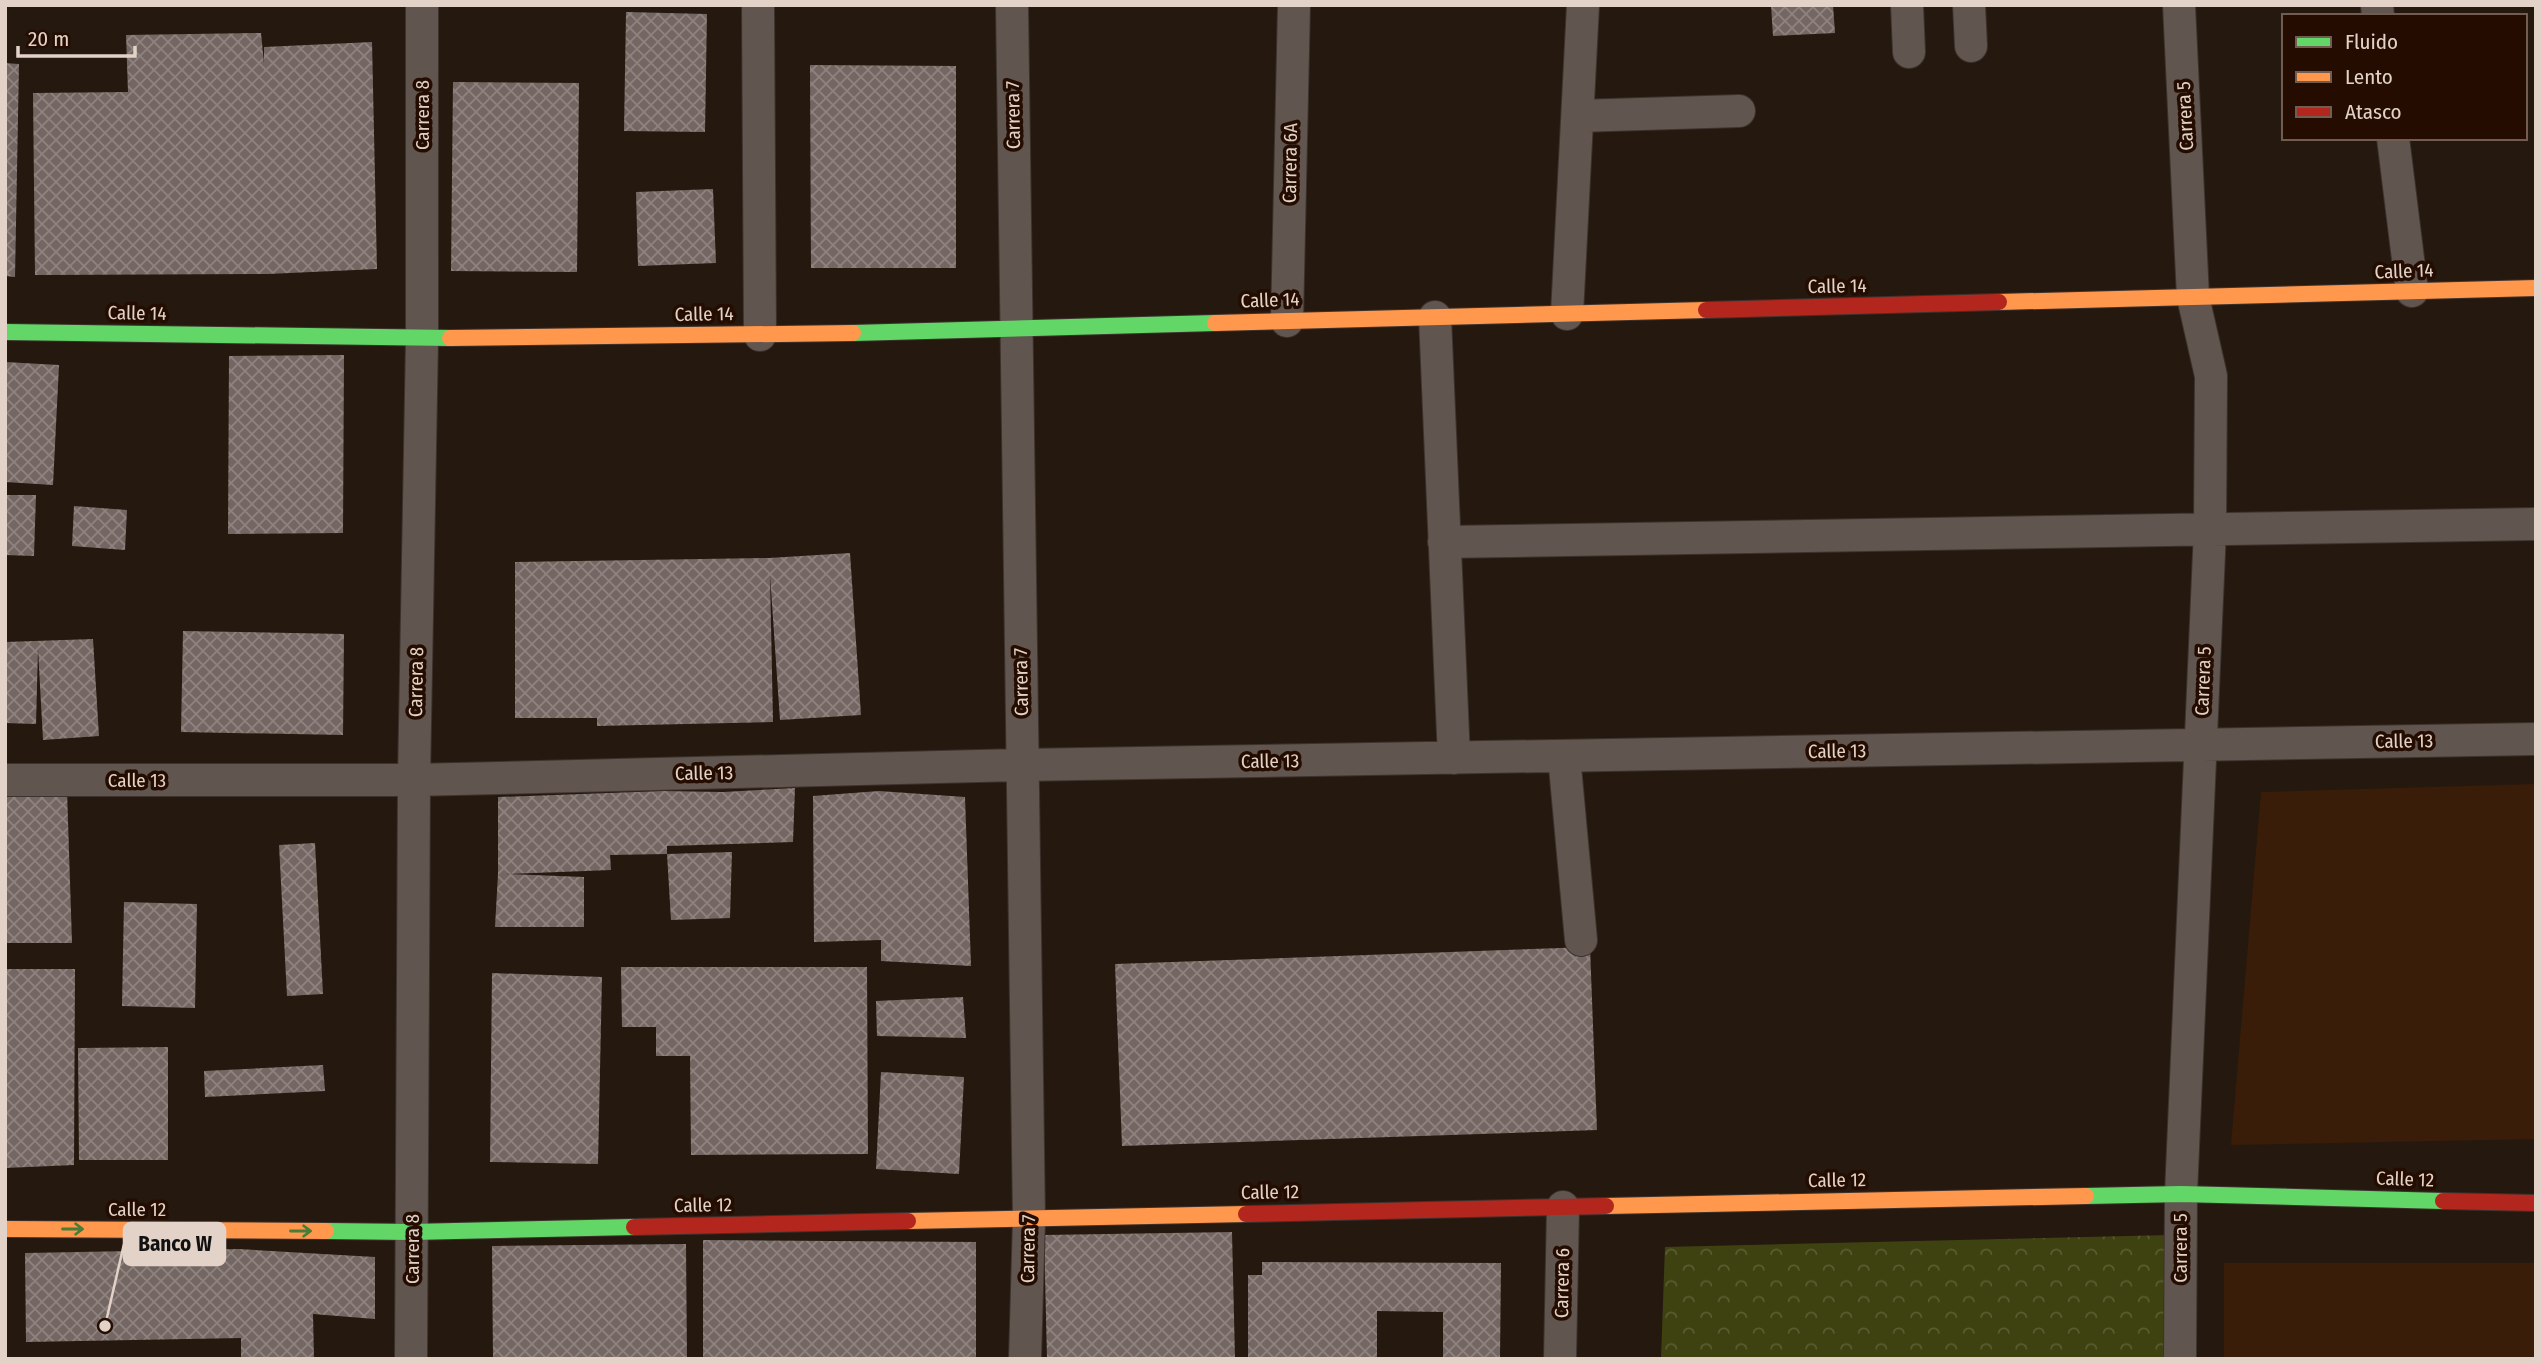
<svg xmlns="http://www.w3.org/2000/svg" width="2541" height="1364" font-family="'Fira Sans Condensed',sans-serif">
	<defs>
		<pattern id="park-crowns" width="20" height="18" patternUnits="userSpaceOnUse" patternTransform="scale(1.75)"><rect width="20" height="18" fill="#3e4211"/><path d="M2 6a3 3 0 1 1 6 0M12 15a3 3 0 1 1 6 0" fill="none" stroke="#5a5c32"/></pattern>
		<pattern id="building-cross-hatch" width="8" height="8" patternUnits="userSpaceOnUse" patternTransform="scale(1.75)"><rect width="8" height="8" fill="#746763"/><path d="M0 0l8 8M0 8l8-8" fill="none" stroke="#8e837f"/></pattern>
	</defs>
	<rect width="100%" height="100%" fill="#25180f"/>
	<path fill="#391d08" d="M2536,784V1139L2231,1145L2261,792Z
		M2224,1263H2536V1359H2224Z"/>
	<path fill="url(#park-crowns)" d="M2171,1235L2174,1359H1661L1665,1247Z"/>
	<path fill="url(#building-cross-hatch)" d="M1771,5H1833L1835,33L1773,36Z
		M626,12L707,14L705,132L624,131Z
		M261,33L264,63V47L372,42L377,269L268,274L35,275L33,93L128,92L126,35Z
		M5,63L19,64L15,277L5,276Z
		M810,65L956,66V268H811Z
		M453,82L579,83L577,272L451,271Z
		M713,189L716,263L638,266L636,192Z
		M344,355L343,533L228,534L229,356Z
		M5,362L59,365L53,485L5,482Z
		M5,495H36L34,556L5,555Z
		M74,506L127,510L125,550L72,546Z
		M850,553L861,715L780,720L770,575L773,722L597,726V718H515V562L769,558Z
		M183,631L344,634L343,735L181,732Z
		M93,639L99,736L43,740L38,649L36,724L5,723V642Z
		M795,788L793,842L667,846V854L610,855L611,870L505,874L584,877V927H495L498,874V797L663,791L723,792Z
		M67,790L72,943H5V792Z
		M879,791L965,797L971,966L881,961V940L814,942L813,796Z
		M315,843L323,994L287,996L279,845Z
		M732,852L730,918L671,920L667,854Z
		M124,902L197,904L195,1008L122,1006Z
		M1590,947L1597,1130L1122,1146L1115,964Z
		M621,967H867L868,1154L691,1155L690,1056H656V1027H622Z
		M5,969H75L74,1165L5,1168Z
		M492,973L602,977L598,1164L490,1162Z
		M963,997L966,1038L877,1036L876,1001Z
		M168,1047V1160H79L78,1048Z
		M323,1065L325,1091L205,1097L204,1071Z
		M881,1072L964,1077L959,1174L876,1169Z
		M1232,1232L1235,1359H1047L1044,1235Z
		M703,1240L976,1242V1359H703Z
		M686,1244L687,1359H493L492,1246Z
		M239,1249L375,1257V1319L313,1314L314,1359H241V1338L26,1342L25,1253Z
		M1262,1262L1501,1263L1500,1359H1443V1312L1377,1311V1359H1248V1275H1262Z"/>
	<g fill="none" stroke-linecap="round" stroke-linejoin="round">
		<defs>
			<path id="street" d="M758,5L760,335
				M1012,5L1029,1219L1025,1359
				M1907,5L1909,52
				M1969,5L1971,46
				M2179,5L2193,297L2211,376L2210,530L2181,1194L2180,1359
				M2377,5L2378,16
				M1578,116L1739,111
				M2393,138L2412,291
				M1567,314L1583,5
				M1435,317L1454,758
				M1287,321L1294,5
				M1444,542L2536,524
				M1564,756L1581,940
				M5,780H414L1022,765L2536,739
				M411,1359L414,780L422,338V5
				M1560,1359L1563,1207"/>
			<path id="fast" d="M5,332L450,338
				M853,333L1215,323
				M2086,1196L2181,1194L2443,1201
				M326,1231L412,1232L634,1227"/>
			<path id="slow" d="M1999,302L2536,288
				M1215,323L1706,310
				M450,338L853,333
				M1606,1206L2086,1196
				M908,1221L1246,1214
				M5,1229L326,1231"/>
			<path id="jam" d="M1706,310L1999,302
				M2443,1201L2536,1203
				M1246,1214L1606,1206
				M634,1227L908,1221"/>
		</defs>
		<use href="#street" stroke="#3d322d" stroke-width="34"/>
		<use href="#fast" stroke="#3d322d" stroke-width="18"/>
		<use href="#slow" stroke="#3d322d" stroke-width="18"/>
		<use href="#jam" stroke="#3d322d" stroke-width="18"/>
		<use href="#street" stroke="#60554f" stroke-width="32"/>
		<use href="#fast" stroke="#63d668" stroke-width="16"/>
		<use href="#slow" stroke="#ff974d" stroke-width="16"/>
		<use href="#jam" stroke="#b3261e" stroke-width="16"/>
	</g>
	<defs><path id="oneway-shaft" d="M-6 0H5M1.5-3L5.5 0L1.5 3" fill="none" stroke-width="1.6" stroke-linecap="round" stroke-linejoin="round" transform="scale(1.75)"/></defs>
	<g stroke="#477c39">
		<use href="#oneway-shaft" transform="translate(73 1229)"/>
		<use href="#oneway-shaft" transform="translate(301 1231)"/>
	</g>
	<g text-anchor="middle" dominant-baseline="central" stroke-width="7" stroke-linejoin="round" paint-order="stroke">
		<g font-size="19" fill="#e3d2c7" stroke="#240d00">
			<text transform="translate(422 115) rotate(-90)">Carrera 8</text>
			<text transform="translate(1013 115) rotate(-91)">Carrera 7</text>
			<text transform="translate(2185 116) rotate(-93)">Carrera 5</text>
			<text transform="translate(1290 163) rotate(-89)">Carrera 6A</text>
			<text transform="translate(2404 271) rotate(-2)">Calle 14</text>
			<text transform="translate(1837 286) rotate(-1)">Calle 14</text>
			<text transform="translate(1270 300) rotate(-2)">Calle 14</text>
			<text transform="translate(137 313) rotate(1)">Calle 14</text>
			<text transform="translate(704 314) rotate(-1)">Calle 14</text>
			<text transform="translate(2203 681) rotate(-88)">Carrera 5</text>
			<text transform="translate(416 682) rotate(-89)">Carrera 8</text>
			<text transform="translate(1021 682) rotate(-91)">Carrera 7</text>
			<text transform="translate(2404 741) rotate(-1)">Calle 13</text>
			<text transform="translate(1837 751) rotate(-1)">Calle 13</text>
			<text transform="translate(1270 761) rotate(-1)">Calle 13</text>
			<text transform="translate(704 773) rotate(-1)">Calle 13</text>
			<text x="137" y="780">Calle 13</text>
			<text transform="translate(2405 1179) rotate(2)">Calle 12</text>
			<text transform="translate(1837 1180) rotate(-1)">Calle 12</text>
			<text transform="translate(1270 1192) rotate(-1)">Calle 12</text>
			<text transform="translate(703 1205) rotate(-1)">Calle 12</text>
			<text x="137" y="1209">Calle 12</text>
			<text transform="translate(2180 1248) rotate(-90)">Carrera 5</text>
			<text transform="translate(412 1249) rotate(-90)">Carrera 8</text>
			<text transform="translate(1028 1249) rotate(-89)">Carrera 7</text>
			<text transform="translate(1562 1283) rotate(-89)">Carrera 6</text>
		</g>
	</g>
	<path fill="none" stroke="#e3d2c7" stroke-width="2.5" d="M105 1326L124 1244"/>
	<circle fill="#e3d2c7" stroke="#240d00" stroke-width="2.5" cx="105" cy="1326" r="7"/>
	<rect fill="#e3d2c7" stroke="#e3d2c7" stroke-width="2.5" x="124" y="1223" width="101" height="42" rx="7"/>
	<g font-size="21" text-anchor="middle" font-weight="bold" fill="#111">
		<text x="175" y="1251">Banco W</text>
	</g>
	<rect width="2541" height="1364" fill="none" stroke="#e3d2c7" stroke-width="14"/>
	<rect x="2282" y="14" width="245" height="126" fill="#240d00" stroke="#705c50" stroke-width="2"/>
	<rect x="2296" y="37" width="35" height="10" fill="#63d668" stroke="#705c50" stroke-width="2"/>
	<text x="2345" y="49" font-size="21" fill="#e3d2c7">Fluido</text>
	<rect x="2296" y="72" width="35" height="10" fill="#ff974d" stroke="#705c50" stroke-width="2"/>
	<text x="2345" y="84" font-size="21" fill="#e3d2c7">Lento</text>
	<rect x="2296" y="107" width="35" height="10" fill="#b3261e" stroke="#705c50" stroke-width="2"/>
	<text x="2345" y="119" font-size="21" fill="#e3d2c7">Atasco</text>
	<path d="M18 46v10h117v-10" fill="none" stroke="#e3d2c7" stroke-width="3.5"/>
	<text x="28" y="46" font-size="21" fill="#e3d2c7" stroke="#240d00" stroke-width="5" paint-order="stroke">20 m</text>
</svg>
